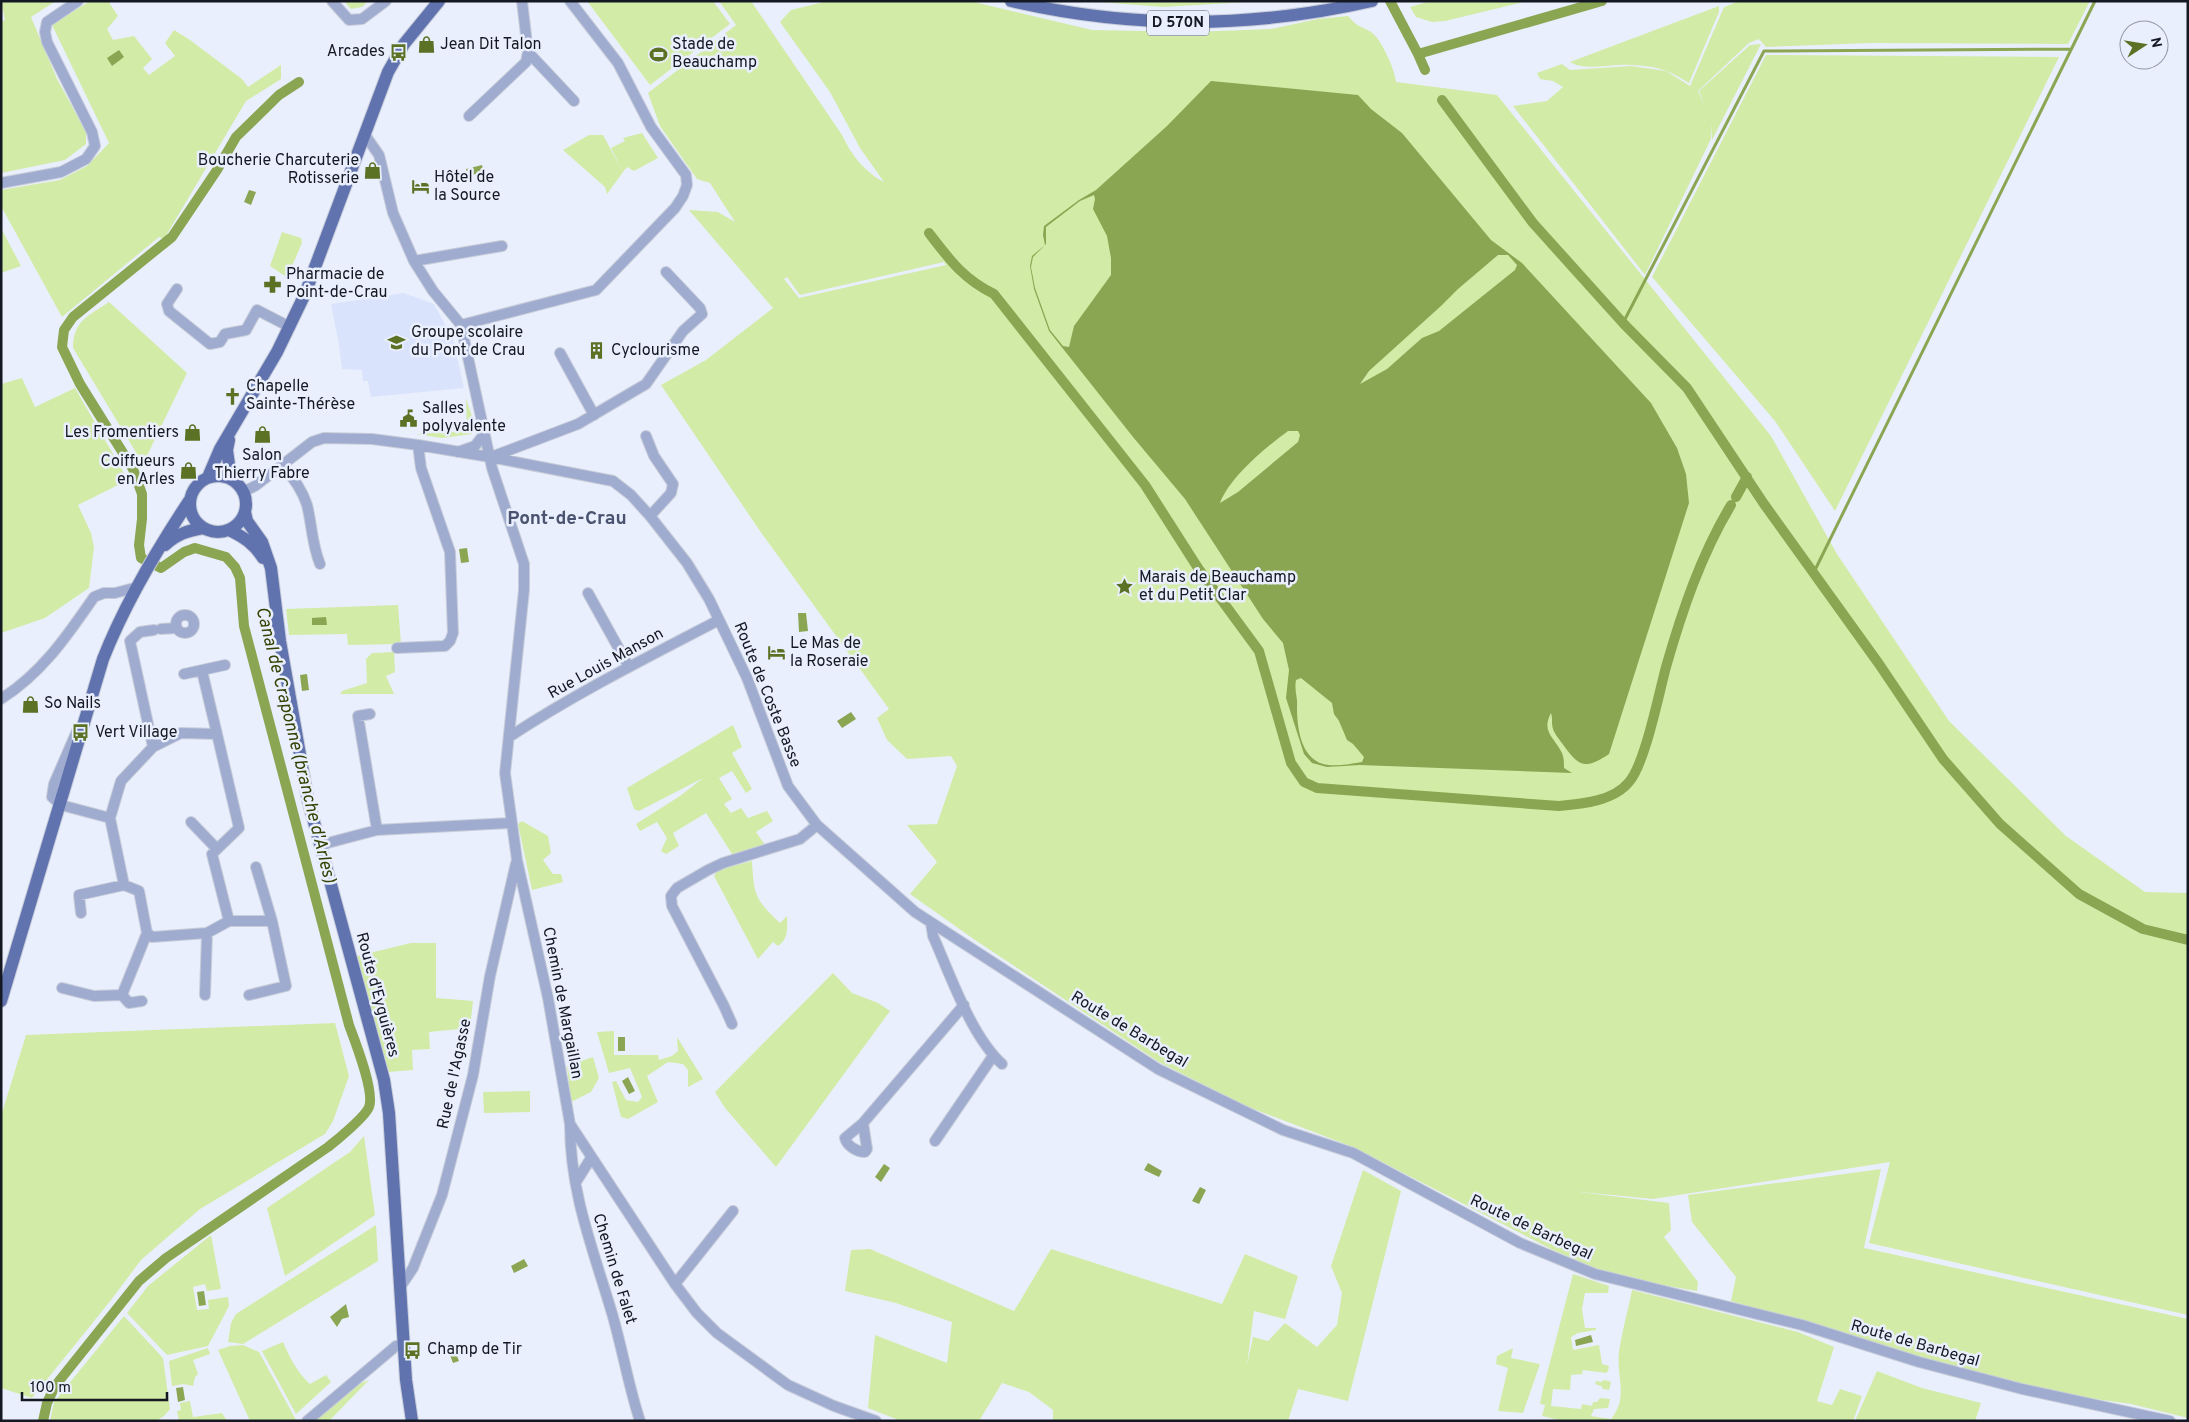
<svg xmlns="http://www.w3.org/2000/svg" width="2189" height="1422" font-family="Overpass,sans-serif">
	<rect width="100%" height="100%" fill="#eaeffd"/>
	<path fill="#dae3fc" d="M404,293L434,304L453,339L464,388L371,397L368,381H363L362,370L342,369L339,345L331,304Z"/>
	<path fill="#d2eba6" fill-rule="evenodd" d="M1,1H56L31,17L57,79L86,132V144L65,160L1,173V22L5,20Z
		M90,1H108L118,16L107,29L113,40L134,36L152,59L143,68L149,75L175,56L165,43L174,30L190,40L242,79L248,87L281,65V79L246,101L164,239L159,237L62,317L1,206V190L60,180L87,166L109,143L52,25Z
		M344,1H368L362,7L351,9Z
		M587,1H713L730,24L650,85Z
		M719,1H751L842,135C851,154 864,172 884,182L860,148L830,92L780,22L791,10L828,1H970L1092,30L1193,32L1271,29L1318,19L1348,16C1358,28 1360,25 1371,32C1381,38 1395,70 1396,82L1497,95L1771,436L1837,554L1949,721L2066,836L2145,892L2188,893V1315L1869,1243L1890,1162L1653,1199L1571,1191L1669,1203L1671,1230L1664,1237L1698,1282L1697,1291L1616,1277L1553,1250L1353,1147L1246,1106L1159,1062L975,940L910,894L937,862L907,825L937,824L957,766L951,756L907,759L887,740L877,718L889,709L760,531L661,385L706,360L773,308L689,210L718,212L735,222L710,183L697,179L660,126L648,93L736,25ZM944,262L946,265L799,298L784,279L787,277L800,295Z
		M1086,1H1266L1163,7Z
		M1431,1H1528L1445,21L1432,22L1416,17L1410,7Z
		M1740,1H2090L2068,44L1870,43L1766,47L1759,39L1749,43L1698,91L1705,107L1699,91L1750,45L1761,44L1712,140L1711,123V139L1645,275L1513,106L1547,101L1563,87L1553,81L1540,79L1537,73L1562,64L1570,70L1631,66L1666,71L1690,86L1724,7Z
		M1719,6V12L1689,83C1668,70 1657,66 1631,65C1613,63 1586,72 1570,62Z
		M1766,55L2059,57L1835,511L1775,421L1652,277Z
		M642,133L658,158L634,171L627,167L623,172L611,148L625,141L623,138Z
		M589,135H603L623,172L607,194L605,187L563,150Z
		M1,228L21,266L1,273Z
		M282,232L301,238L302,243L289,273L291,280L270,266Z
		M109,302L187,373L143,464L73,348C73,321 88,316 109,302Z
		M22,378L35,407L75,388L128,480L78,505L91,533L94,547L89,588L45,618L1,633V384Z
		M466,398L473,420L472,434L442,438L416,434L467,431Z
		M398,605L401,644L348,645L347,634L289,635L286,609Z
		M394,652L395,672L386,676L394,694H340L342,691L367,683L366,659L372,653Z
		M733,725L742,747L732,753L752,789L746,793L732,771L719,778L732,799L724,804L731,813L741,808L748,818L767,811L773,821L756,832L765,845L732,854L706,813L673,833L679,846L666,854L661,851L667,838L657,822L640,831L636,824L680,796L703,778L639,811L634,809L627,788Z
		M522,821L548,836L551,853L543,860L553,874H561L563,882L532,890L518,824Z
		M752,861C754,896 755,899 780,923L787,916C787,928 789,938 778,946L773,942L758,959L714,876L718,870Z
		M411,943H436V998L473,1001L470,1028L429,1032L430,1049L412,1050L413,1070L388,1072L357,956Z
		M833,973L852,993L878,1003L890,1011L776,1167L725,1108L715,1092Z
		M335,1023L349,1076L333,1121L325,1134L200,1209L141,1260L111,1300L32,1398L1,1388V1116L26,1035Z
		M614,1031V1055H658L659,1060L672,1056L678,1051L677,1037L703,1079L688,1087V1070L683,1064L668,1062L647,1076L658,1102L628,1119L621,1117L612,1082L616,1081L626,1100L638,1102L642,1097L630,1068L609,1073L597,1032Z
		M593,1057L599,1078L591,1092L571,1102L567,1066Z
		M530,1091V1112L484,1113L483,1092Z
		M364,1136L375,1215L285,1276L267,1208L350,1152Z
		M1881,1169L1864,1248L2188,1319V1418L2131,1404L2060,1394L1933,1362L1731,1301L1736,1277L1692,1222L1688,1195Z
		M1363,1170L1401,1191L1348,1401L1298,1389L1288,1421H1053V1410L1029,1392L1002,1383L979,1421H901L868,1408L875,1335L947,1363L952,1322L896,1303L845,1291L851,1250L870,1249L1014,1311L1051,1249L1222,1304L1245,1254L1298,1276L1285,1319L1254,1311L1247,1365L1253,1337L1268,1341L1285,1323L1317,1347L1337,1325L1342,1293L1331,1266Z
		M376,1225L378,1261L243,1344L228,1342L231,1323L236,1314Z
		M211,1235L221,1289L207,1291L205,1284L193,1287L197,1310L209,1309L208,1300L228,1297L229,1306L208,1346L167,1355L127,1313L148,1286Z
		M1573,1274L1609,1286L1608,1293H1585L1582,1309L1585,1328H1596V1330L1578,1333L1571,1337L1573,1350L1599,1345L1602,1364L1609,1366L1608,1371L1606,1373L1583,1370L1582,1374L1571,1375L1570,1390L1553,1389L1551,1406L1581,1409L1582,1404L1592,1406L1593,1402H1597L1600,1398L1610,1399L1608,1408L1594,1409L1591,1416L1611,1419C1629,1397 1616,1377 1619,1352C1622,1331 1628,1311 1632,1290L1798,1332L1834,1347L1817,1401L1832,1405L1840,1389L1862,1396L1853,1421H1563L1542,1416L1545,1405L1540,1404L1543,1389Z
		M124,1316L163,1358L170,1409L164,1416L156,1421H50L54,1402Z
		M283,1342C290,1358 297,1372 310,1384L326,1375L331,1382L296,1414L262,1351Z
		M243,1345L259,1352L296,1420L295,1421H250L218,1350L230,1346Z
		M208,1348L210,1354L193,1360L198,1374L195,1377L193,1386L184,1384L172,1386L169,1361Z
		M1513,1348L1511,1358L1540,1364L1523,1413L1498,1411L1508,1368L1496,1364L1497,1356Z
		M1877,1371L1922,1388L1981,1403L1975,1421H1855Z
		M369,1380L329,1421H313L349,1388Z
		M1603,1380L1609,1381L1611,1383L1609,1390L1603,1389L1601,1386L1595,1384L1596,1381L1602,1382Z
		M190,1401L193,1417L222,1413L227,1421H179L177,1411L181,1410L180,1403Z"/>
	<path fill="#8ba653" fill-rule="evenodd" d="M119,50L124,57L112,66L107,58Z
		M1211,81L1358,95L1371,109L1402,133L1491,240L1522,263L1651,403L1677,448L1686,474L1689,503L1609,754C1586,769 1580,768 1564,746C1560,740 1555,735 1553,729C1551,723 1553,719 1551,713C1541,732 1554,737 1562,753C1564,758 1564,763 1564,768L1572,773L1360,765L1327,767L1312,763L1304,754L1286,698L1289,670L1283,643L1263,619L1185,499L1133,437L1049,331L1034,289L1030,266L1032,256L1045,245L1043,235L1044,226L1079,200L1096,190L1167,126ZM1094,195L1095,199L1093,209L1107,236L1111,258V275L1074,326L1069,347L1063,346L1050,330L1035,288L1031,267L1033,257L1046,244V227L1080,201ZM1498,255H1508L1517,265L1515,270L1439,331L1422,338L1387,369L1360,384L1369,371L1441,306L1458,289ZM1288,431H1298L1300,435L1298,442L1238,492L1220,503C1230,477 1265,448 1288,431ZM1301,678L1332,703L1334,714L1339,721L1347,740L1353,744L1364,757L1362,762C1350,764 1334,767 1323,764C1300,757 1297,726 1297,707C1298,697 1294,692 1296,680Z
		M482,165L484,172L468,176L466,169Z
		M249,190L256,192L251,205L244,202Z
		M467,548L469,562L461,563L459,549Z
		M798,613H806L808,631L799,632Z
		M326,617L327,625H312V618Z
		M307,674L309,690L302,691L300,675Z
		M851,712L856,719L842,728L837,721Z
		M618,1037H625V1051H618Z
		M628,1077L635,1091L629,1094L622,1081Z
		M1148,1163L1162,1171L1159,1177L1144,1170Z
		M884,1164L890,1168L881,1182L875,1177Z
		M1200,1187L1206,1190L1199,1204L1192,1201Z
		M524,1259L528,1266L514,1273L511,1266Z
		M204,1291L206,1305L199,1306L197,1292Z
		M346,1304L349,1317L342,1319L337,1327L330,1317Z
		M1591,1335L1593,1342L1576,1346L1575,1340Z
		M456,1347L457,1349L455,1351L459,1361L453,1363L448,1350Z
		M183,1387L185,1400L178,1402L176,1388Z"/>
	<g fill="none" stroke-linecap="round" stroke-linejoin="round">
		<path stroke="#8ba653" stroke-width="3" d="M1623,323L1764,51L2071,49
			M1814,572L2095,1"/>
		<path stroke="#8ba653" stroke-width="10" d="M1390,1L1418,54L1602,1
			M1418,54L1425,70
			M1442,100L1533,223L1623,323L1687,388L1764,504L1879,664L1943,759L2000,824L2079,894L2143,929L2188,940
			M929,233C949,259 963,279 994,294L1145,485L1198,568L1259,651L1291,763L1304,782L1317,788L1559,806C1582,804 1614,801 1629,782C1645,764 1659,693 1666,667C1682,611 1701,555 1731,505
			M1736,497L1747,477
			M43,1421L47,1403L55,1386L139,1281L166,1258L328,1147C337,1140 365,1117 369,1107C375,1092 355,1041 349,1025L244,626L240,578L235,567L226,557L195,548L184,552L161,568L141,558L139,545L142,519V494L133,469L80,384L62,347L64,330L73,317L172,237L217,170L236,137L279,95L299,82"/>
		<defs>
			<path id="minor" d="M332,1L349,20L362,19L386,1
				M528,52L574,101
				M469,116L526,62L528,52L522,1
				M365,135L379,155L393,213L414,261L433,291L461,325L492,468L524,564V590L505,773L517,860L548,998L570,1124L675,1284L697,1313L717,1333L788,1385L834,1406L876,1421
				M1,183L61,172L86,159L95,146L92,132L47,42L45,32L47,22L78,1
				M414,261L502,246
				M177,289L167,304L169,311L210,344L220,342L225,334L246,330L257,310L290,327
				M461,325L596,290L675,208L683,196L687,185L686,175L651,127L618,63L570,1
				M560,353L594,415
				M646,436L654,456L673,484L671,493L650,516
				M458,452L475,446L485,433
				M491,457L578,424L646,384L683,331L702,314L700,308L666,272
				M282,465C293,477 302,489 307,505C312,525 312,545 320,564
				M242,490H247L255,486L312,442L324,438L372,439L418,445L490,457L613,481L631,495L650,516L687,563L709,599L747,678L788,786L817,825L915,912L1158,1069L1283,1130L1353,1153L1520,1243L1595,1274L1802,1325L1919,1362L2022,1389L2170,1421
				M588,593L629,667
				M176 624a9 9 0 1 1 18 0a9 9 0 1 1-18 0Z
				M161,629L177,628
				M397,648L445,646L450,641L453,633L450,552L421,468L418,445
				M202,671L217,734
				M184,674L225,665
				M1,699C42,673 67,636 94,597L104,593H115L138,587
				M370,714L358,716L377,830
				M77,731L54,784L52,797L61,805L110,818L124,885L139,891L147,933L152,937L207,933L229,921L212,854L239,828L217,734L181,733L153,747L121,781L110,818
				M509,737C576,693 648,657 719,620
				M153,747L130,641L140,632L154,630
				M191,822L217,849
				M320,845L377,830L512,823
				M81,913L79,895L124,885
				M229,921H272
				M931,923L933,936C950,974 971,1036 1002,1064
				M62,988L94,996L122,995L147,933
				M122,995L129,1003L142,1001
				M205,995L207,933
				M249,995L286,986L272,921L256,867
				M732,1024L724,1006L672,906L671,896L677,888L708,870L723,863L800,839L817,825
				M863,1123L867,1149L865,1152C857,1152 847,1146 845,1138L863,1123L964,1005
				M570,1124C570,1192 592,1246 611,1310C622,1346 628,1385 640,1421
				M935,1141L993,1056
				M576,1182L591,1158
				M675,1284L733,1211
				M401,1286L413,1268L442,1195L473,1075L490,976L516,863
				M307,1421L396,1346L404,1345"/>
			<path id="major" d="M1011,1C1132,29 1250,29 1372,1
				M229,440L227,450L231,479
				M190 504a28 28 0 1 1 56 0a28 28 0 1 1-56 0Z
				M208,477L220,449L277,352L305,294L388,72L404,44L439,1
				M245,512L247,521L262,542L271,568L280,641L308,800L384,1080L389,1113L406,1380L412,1421
				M229,530C244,537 254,544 263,558
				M165,545C177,534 187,531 203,528
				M1,1001L103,659C125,603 156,551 189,501"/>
		</defs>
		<use href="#minor" stroke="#c8cdda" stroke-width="12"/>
		<use href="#major" stroke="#c8cdda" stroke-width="14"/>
		<use href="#minor" stroke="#a0accf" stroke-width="10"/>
		<use href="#major" stroke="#6073af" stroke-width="12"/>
	</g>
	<defs>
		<symbol id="shop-bare" viewBox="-9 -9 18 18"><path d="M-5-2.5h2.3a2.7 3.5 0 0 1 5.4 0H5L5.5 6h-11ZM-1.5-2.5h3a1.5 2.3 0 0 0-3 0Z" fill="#5b7224" stroke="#eaeffd" stroke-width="2.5" paint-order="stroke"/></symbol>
		<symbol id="bus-bare" viewBox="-9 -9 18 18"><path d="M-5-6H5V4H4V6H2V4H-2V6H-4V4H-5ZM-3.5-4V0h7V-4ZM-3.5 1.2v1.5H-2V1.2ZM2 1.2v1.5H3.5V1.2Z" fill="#5b7224" stroke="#eaeffd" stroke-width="2.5" paint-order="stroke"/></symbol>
		<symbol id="stadium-bare" viewBox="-9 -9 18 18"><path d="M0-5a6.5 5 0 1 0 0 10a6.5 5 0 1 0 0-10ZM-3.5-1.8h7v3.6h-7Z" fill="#5b7224" stroke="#eaeffd" stroke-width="2.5" paint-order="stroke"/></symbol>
		<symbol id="hotel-bare" viewBox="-9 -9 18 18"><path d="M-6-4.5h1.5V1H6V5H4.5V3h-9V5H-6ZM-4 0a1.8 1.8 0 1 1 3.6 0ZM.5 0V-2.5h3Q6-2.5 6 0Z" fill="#5b7224" stroke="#eaeffd" stroke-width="2.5" paint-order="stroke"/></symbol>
		<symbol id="pharmacy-bare" viewBox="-9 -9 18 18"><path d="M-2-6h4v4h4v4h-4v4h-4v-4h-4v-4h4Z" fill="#5b7224" stroke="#eaeffd" stroke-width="2.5" paint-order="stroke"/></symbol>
		<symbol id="school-bare" viewBox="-9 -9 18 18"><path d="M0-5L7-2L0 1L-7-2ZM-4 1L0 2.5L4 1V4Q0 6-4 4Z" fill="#5b7224" stroke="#eaeffd" stroke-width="2.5" paint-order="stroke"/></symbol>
		<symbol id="building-bare" viewBox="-9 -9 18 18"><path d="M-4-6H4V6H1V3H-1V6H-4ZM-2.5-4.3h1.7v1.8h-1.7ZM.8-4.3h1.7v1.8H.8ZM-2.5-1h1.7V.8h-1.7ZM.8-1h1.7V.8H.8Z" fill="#5b7224" stroke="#eaeffd" stroke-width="2.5" paint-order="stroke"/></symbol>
		<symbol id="church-bare" viewBox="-9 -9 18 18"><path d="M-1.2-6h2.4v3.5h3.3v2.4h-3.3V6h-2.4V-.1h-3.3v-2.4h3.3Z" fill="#5b7224" stroke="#eaeffd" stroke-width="2.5" paint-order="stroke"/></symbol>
		<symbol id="civic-bare" viewBox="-9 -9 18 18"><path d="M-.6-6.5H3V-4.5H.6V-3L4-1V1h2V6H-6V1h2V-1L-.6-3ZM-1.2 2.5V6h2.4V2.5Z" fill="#5b7224" stroke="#eaeffd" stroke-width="2.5" paint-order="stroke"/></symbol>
		<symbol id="sight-bare" viewBox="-9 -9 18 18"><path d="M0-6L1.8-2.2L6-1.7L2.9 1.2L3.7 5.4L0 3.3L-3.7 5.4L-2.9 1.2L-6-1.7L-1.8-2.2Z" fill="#5b7224" stroke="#eaeffd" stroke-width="2.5" paint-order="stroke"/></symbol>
	</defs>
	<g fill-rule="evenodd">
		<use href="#shop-bare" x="414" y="32" width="25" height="25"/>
		<use href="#bus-bare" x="386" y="40" width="25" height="25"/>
		<use href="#stadium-bare" x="646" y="42" width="25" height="25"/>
		<use href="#shop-bare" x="360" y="158" width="25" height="25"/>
		<use href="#hotel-bare" x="408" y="174" width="25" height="25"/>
		<use href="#pharmacy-bare" x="260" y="272" width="25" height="25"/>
		<use href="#school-bare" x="384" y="330" width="25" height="25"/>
		<use href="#building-bare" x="584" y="338" width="25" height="25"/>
		<use href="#church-bare" x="220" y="384" width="25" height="25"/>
		<use href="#civic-bare" x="396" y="406" width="25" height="25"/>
		<use href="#shop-bare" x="180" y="420" width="25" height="25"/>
		<use href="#shop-bare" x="250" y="422" width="25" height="25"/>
		<use href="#shop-bare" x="176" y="458" width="25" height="25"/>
		<use href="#sight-bare" x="1112" y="574" width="25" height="25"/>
		<use href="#hotel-bare" x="764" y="640" width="25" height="25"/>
		<use href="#shop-bare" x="18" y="692" width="25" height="25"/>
		<use href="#bus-bare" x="68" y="720" width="25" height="25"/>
		<use href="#bus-bare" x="400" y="1338" width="25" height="25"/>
	</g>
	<g text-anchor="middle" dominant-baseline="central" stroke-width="5" stroke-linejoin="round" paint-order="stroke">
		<rect fill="#eaeffd" stroke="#545864" stroke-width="1" x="1147" y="10.5" width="62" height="25" rx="4"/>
		<g font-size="15" font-weight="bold" fill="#141823">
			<text x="1178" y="23">D 570N</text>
		</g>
		<g font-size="16" fill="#141823" stroke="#eaeffd" text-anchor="start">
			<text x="440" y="45">Jean Dit Talon</text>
			<text x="672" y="45">Stade de<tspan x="672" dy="18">Beauchamp</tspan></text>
			<text x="385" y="52" text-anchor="end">Arcades</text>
			<text x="359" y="161" text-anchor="end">Boucherie Charcuterie<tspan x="359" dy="18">Rotisserie</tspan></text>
			<text x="434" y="178">Hôtel de<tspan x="434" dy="18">la Source</tspan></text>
			<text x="286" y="275">Pharmacie de<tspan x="286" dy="18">Point-de-Crau</tspan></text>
			<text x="411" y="333">Groupe scolaire<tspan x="411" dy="18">du Pont de Crau</tspan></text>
			<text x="611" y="351">Cyclourisme</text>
			<text x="246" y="387">Chapelle<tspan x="246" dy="18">Sainte-Thérèse</tspan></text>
			<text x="422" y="409">Salles<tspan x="422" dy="18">polyvalente</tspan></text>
			<text x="179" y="433" text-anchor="end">Les Fromentiers</text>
			<text x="262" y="456" text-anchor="middle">Salon<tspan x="262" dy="18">Thierry Fabre</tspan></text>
			<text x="175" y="462" text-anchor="end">Coiffueurs<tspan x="175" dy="18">en Arles</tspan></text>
			<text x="1139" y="578">Marais de Beauchamp<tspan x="1139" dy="18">et du Petit Clar</tspan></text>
			<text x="790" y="644">Le Mas de<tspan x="790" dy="18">la Roseraie</tspan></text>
			<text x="44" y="704">So Nails</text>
			<text x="95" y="733">Vert Village</text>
			<text x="427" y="1350">Champ de Tir</text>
		</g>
		<g font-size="16" fill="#141823" stroke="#eaeffd">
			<text transform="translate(606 664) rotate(-29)">Rue Louis Manson</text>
			<text transform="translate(767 695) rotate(68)">Route de Coste Basse</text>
			<text transform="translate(377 995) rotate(75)">Route d'Eyguières</text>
			<text transform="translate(562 1003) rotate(79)">Chemin de Margaillan</text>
			<text transform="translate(1129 1030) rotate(31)">Route de Barbegal</text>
			<text transform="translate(455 1074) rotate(-78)">Rue de l'Agasse</text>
			<text transform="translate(1531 1228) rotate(25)">Route de Barbegal</text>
			<text transform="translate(614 1269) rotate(73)">Chemin de Falet</text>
			<text transform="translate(1915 1344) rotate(16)">Route de Barbegal</text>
		</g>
		<g font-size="18" font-style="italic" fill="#324202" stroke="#eaeffd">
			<text transform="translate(295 745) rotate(76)">Canal de Craponne (branche d'Arles)</text>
		</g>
		<g font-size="19" font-weight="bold" fill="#4a5470" stroke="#eaeffd">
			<text x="567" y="519">Pont-de-Crau</text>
		</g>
	</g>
	<rect width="2189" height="1422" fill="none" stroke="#141823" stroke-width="5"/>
	<g transform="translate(2144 45) rotate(78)"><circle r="24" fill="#eaeffd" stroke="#9499a6"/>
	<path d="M0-4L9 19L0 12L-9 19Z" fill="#5b7224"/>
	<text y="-8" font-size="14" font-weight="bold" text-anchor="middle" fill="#141823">N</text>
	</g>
	<path d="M22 1392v8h145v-8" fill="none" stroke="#141823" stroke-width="2.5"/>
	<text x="30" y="1392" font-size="15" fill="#141823" stroke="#eaeffd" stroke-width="4" paint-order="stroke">100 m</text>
</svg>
